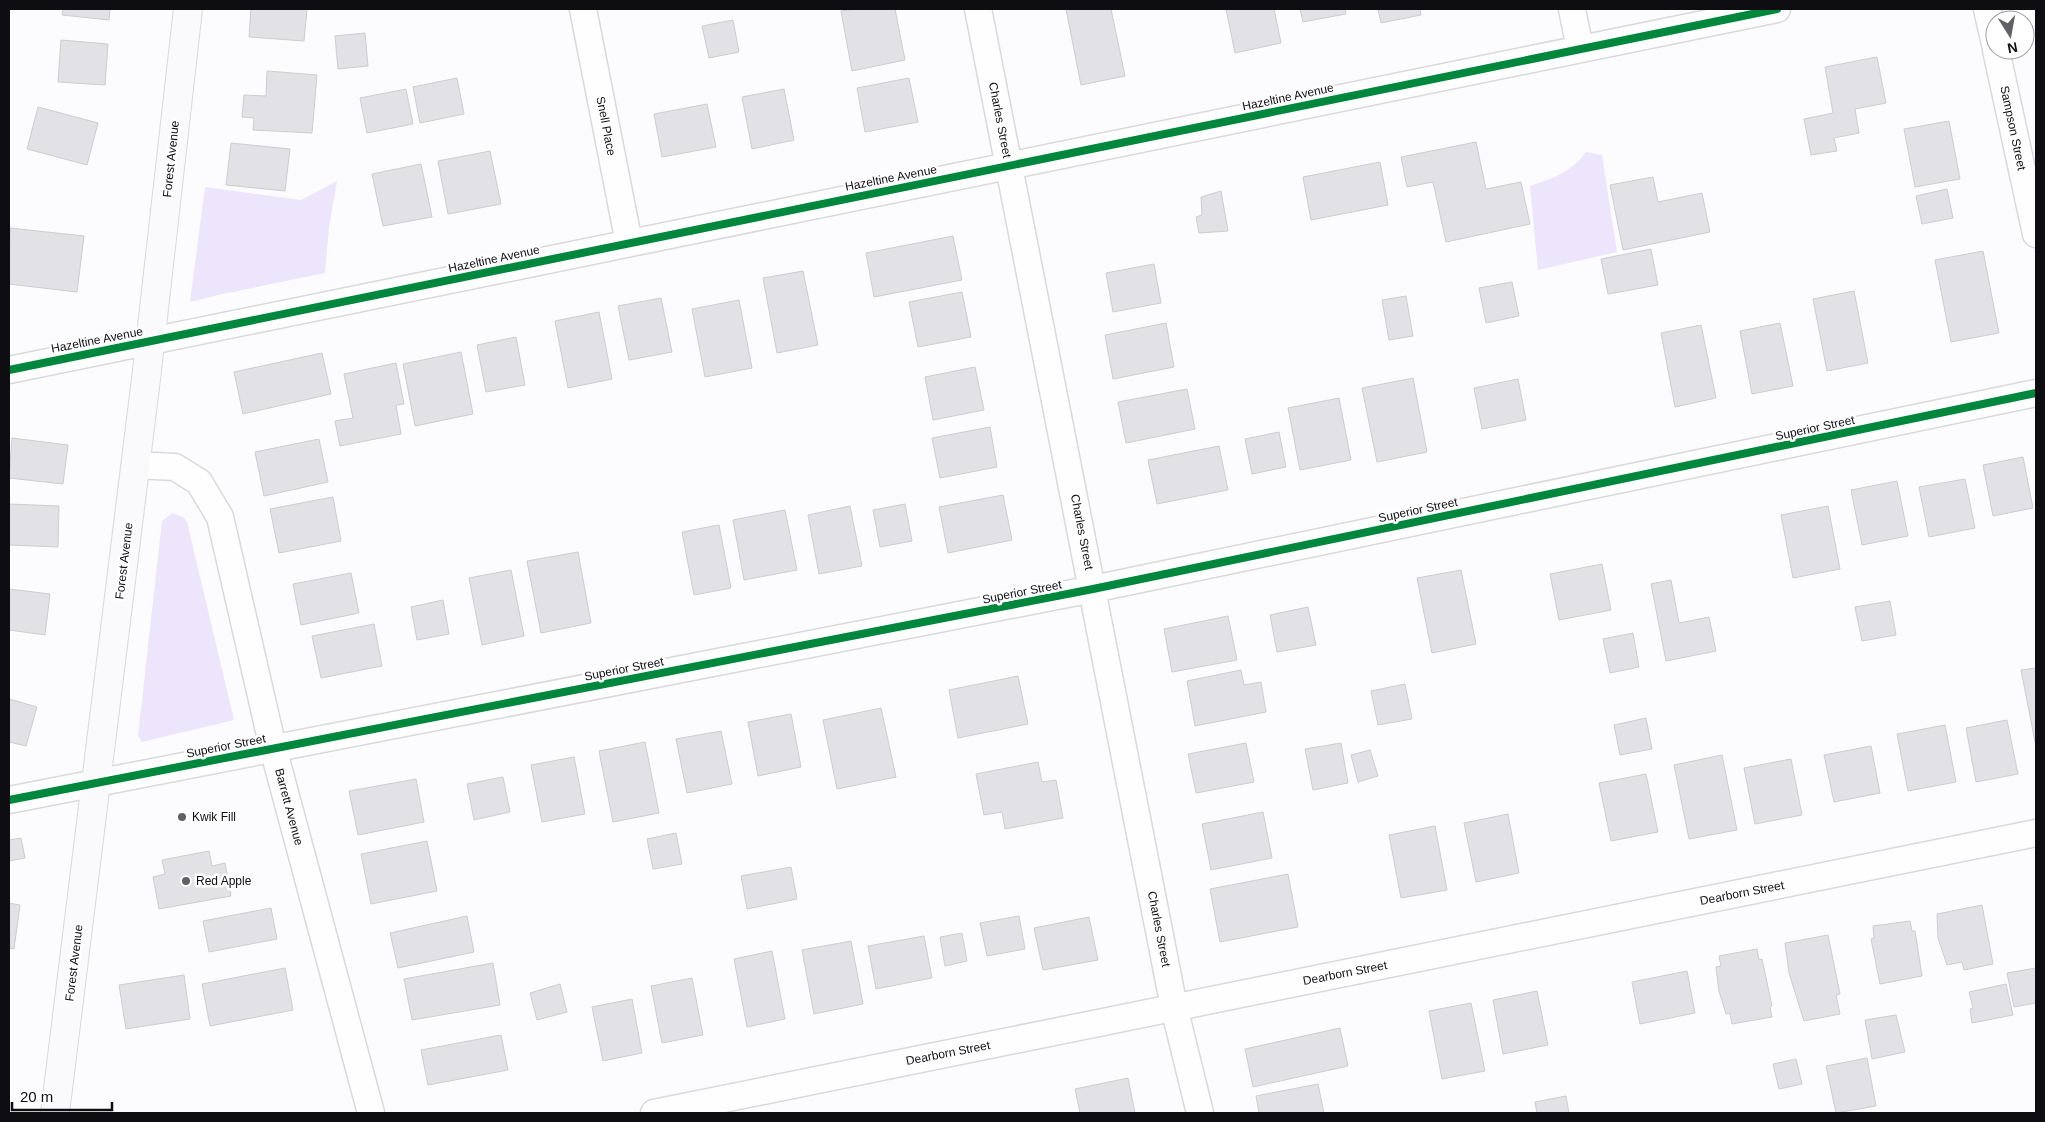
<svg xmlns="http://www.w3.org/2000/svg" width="2045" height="1122" font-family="Helvetica,sans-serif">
	<rect width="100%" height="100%" fill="#fcfbfd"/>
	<path fill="#ede5fb" d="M1586,152L1602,155L1617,252L1538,270L1530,186C1551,179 1572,172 1586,152Z
		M337,181L329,227L325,273L218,295L190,302L205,187L301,200Z
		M172,513L183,517L187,522L234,720L142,742L138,736L162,521Z"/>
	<path fill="#e2e1e6" stroke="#cdccd0" d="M63,9H110L109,20L62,15Z
		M251,9H307L304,41L249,37Z
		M855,9H895L905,60L852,71L841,11Z
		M1066,9H1111L1125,76L1081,85Z
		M1226,9H1274L1281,43L1235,53Z
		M1300,9H1345L1346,14L1303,22Z
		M1378,9H1420L1421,15L1381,23Z
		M733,20L739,52L709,58L702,26Z
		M365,33L368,66L338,69L335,36Z
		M61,40L108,44L105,85L58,82Z
		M1877,57L1886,103L1855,109L1859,133L1834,138L1837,151L1811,155L1804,119L1833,113L1825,67Z
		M267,71L317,75L312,133L253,130L254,118L242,117L244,95L266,96Z
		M457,78L464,114L420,123L413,87Z
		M909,78L918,122L865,132L857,88Z
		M406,89L413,124L367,133L360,98Z
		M784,89L794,140L752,149L742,97Z
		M707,104L716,147L662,157L654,114Z
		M38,107L98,123L87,165L27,149Z
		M1949,121L1960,179L1915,187L1904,129Z
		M1476,142L1486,189L1521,182L1530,224L1446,242L1433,182L1407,187L1401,157Z
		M231,143L290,149L285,191L226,185Z
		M490,151L501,204L448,214L438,161Z
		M1380,162L1388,205L1311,220L1303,177Z
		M421,164L432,217L383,226L372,174Z
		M1653,177L1658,202L1702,193L1710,232L1623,250L1610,185Z
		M1947,189L1953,218L1922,224L1916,196Z
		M1221,191L1228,231L1199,233L1196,217L1202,215L1201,197Z
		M10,228L84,236L77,292L9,284Z
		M953,236L962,280L874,297L866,253Z
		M1651,249L1658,285L1608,294L1601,259Z
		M1983,251L1999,333L1951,342L1935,260Z
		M1154,264L1161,303L1113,312L1106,273Z
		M803,271L818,345L777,353L763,278Z
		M1512,282L1519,316L1486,323L1479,288Z
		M1854,291L1868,363L1827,371L1813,299Z
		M962,292L971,337L918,347L909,302Z
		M1406,296L1413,336L1389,340L1382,300Z
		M661,298L672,352L629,360L618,306Z
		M739,300L752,368L705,377L692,309Z
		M599,312L612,379L568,388L555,321Z
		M1166,323L1174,367L1113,379L1105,335Z
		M1780,323L1793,386L1752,394L1740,331Z
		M1701,325L1716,398L1675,407L1661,333Z
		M516,337L525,385L486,392L477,345Z
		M461,352L473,414L415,426L403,364Z
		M322,353L331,394L243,414L234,372Z
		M396,363L404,404L396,405L401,434L340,446L335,421L353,418L344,374Z
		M975,367L984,410L933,420L925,377Z
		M1413,378L1427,452L1377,462L1362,388Z
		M1518,379L1526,420L1482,429L1474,388Z
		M1187,389L1195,429L1126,443L1118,402Z
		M1339,398L1351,460L1300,470L1288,408Z
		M990,427L997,467L940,478L932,438Z
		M1279,432L1286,467L1252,474L1245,439Z
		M12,438L68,445L63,484L9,478Z
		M319,439L328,482L264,496L255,452Z
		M1219,446L1228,490L1157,504L1148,460Z
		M2023,457L2033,508L1993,516L1983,465Z
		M1965,479L1975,528L1929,537L1919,487Z
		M1897,481L1908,536L1862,545L1851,490Z
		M1003,495L1012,540L948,553L939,507Z
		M333,497L341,541L279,553L270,509Z
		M9,504L59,506L58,547L9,545Z
		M905,504L912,541L880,547L873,510Z
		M850,506L862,566L819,574L808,515Z
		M1828,506L1840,569L1793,578L1781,515Z
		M785,510L797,570L744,580L733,520Z
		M719,525L731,588L694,595L682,532Z
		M578,552L591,623L541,633L527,561Z
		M1602,564L1611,610L1559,620L1550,574Z
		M511,570L524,636L482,645L469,578Z
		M1461,570L1476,644L1432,653L1417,578Z
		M351,573L359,613L301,625L293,584Z
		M1671,580L1679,623L1709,617L1716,651L1666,661L1651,584Z
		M9,589L50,594L45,635L9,630Z
		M443,600L449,634L417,640L411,607Z
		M1890,601L1896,635L1862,641L1855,607Z
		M1308,607L1316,645L1277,652L1270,615Z
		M1228,616L1237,660L1172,672L1164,629Z
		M374,624L382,666L321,678L312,636Z
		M1633,633L1639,667L1610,673L1603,639Z
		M2036,668V747L2021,670Z
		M1241,670L1244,685L1261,682L1266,712L1195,726L1187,681Z
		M1018,676L1028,724L958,738L949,690Z
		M1405,684L1412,719L1378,725L1371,691Z
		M9,699L37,707L26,746L9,742Z
		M881,708L896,777L837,789L823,720Z
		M791,714L801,767L758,776L748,722Z
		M1646,718L1652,749L1620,755L1614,725Z
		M2007,720L2018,774L1976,782L1966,728Z
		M1945,725L1956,782L1908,791L1897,734Z
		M721,731L732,784L687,793L676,739Z
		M645,742L659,813L613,822L599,751Z
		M1246,743L1254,782L1196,793L1188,754Z
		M1341,743L1348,783L1313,790L1305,749Z
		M1871,746L1880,793L1834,802L1824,755Z
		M1370,750L1378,776L1358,782L1351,755Z
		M1722,755L1737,830L1689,839L1674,765Z
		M574,757L585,814L542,822L531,765Z
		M1791,759L1802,815L1755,824L1744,768Z
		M1038,762L1042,782L1056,780L1063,818L1005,829L1002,812L984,815L976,774Z
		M1646,774L1658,832L1611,841L1599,783Z
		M503,777L510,812L474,820L467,784Z
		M416,779L424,822L358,835L349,791Z
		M1263,812L1272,858L1211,870L1202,824Z
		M1508,814L1519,873L1476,882L1464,823Z
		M1435,826L1447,890L1401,898L1389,835Z
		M676,833L682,864L653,869L647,839Z
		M21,838L25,858L9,861V840Z
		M427,841L437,891L371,904L361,854Z
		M209,851L212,866L225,863L231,896L159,909L153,877L165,874L162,860Z
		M791,867L797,899L747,909L741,876Z
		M1288,874L1298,927L1220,942L1210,889Z
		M9,903L20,905L14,949L9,948Z
		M1982,905L1993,964L1964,970L1962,962L1947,965L1938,938L1937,914Z
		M271,908L277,939L209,952L203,921Z
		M467,916L474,952L398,968L390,933Z
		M1019,916L1025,949L987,956L980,923Z
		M1089,917L1098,960L1043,970L1034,928Z
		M1910,921L1912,931H1915L1922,976L1880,984L1871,939L1874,938L1873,926Z
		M962,933L967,961L945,966L940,937Z
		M1828,935L1840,994L1836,995L1840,1014L1804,1021L1789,973L1785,943Z
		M924,936L932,978L876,989L868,946Z
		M851,941L863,1004L814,1014L802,950Z
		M1757,949L1759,960L1762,959L1772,1006L1770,1007L1772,1017L1732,1024L1730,1013L1726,1014L1719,991L1716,967L1721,966L1719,956Z
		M772,951L785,1019L747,1027L734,959Z
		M493,963L500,1005L412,1020L404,979Z
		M285,968L293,1010L210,1026L202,984Z
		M2036,968V1003L2014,1007L2007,973Z
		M1687,971L1695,1013L1640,1024L1632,982Z
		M184,975L190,1019L126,1029L119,985Z
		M692,978L703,1035L662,1043L651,986Z
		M560,984L567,1012L537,1020L530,993Z
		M2006,984L2013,1015L1972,1023L1970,1009L1973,1008L1969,992Z
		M1537,991L1548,1045L1503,1054L1493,1000Z
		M632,999L642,1053L603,1061L592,1007Z
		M1471,1003L1485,1071L1442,1079L1429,1011Z
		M1896,1015L1905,1052L1872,1059L1865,1020Z
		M1340,1028L1348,1066L1253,1087L1245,1049Z
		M501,1035L508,1070L428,1085L421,1050Z
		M1867,1058L1876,1106L1836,1113L1826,1066Z
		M1796,1059L1802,1084L1779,1089L1773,1064Z
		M1128,1078L1135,1113H1080L1075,1089Z
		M1318,1084L1324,1113H1259L1256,1096Z
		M1566,1096L1569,1113H1537L1535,1102Z"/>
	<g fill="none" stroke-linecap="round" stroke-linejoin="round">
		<defs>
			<path id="minor" d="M583,9L629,243
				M978,9L1174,1007L1200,1113
				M1572,9L1580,49
				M1987,9L1995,44
				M1996,50L2036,234
				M9,370L1777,9
				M135,465L175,467L199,482L220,517L273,748L371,1113
				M9,800L1093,589L2036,393
				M654,1113L2036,833"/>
			<path id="secondary" d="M55,1113L146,379L188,9"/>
		</defs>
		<use href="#minor" stroke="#dad8dc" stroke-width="29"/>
		<use href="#secondary" stroke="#dad8dc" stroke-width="30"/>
		<use href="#minor" stroke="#fffeff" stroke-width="26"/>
		<use href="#secondary" stroke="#faf9fc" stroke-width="28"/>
		<defs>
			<path id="cycleway" d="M9,370L1777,9
				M9,800L1093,589L2036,393"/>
		</defs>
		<use href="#cycleway" stroke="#fff" stroke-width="11"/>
		<use href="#cycleway" stroke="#00873e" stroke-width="8"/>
	</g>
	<g fill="#616064" stroke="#fff" stroke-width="2">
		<circle cx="182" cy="817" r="5"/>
		<circle cx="186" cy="881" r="5"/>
	</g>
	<g text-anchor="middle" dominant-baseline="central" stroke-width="5" stroke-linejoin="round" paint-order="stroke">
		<g font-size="12" fill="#0e0d12" stroke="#fff">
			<text transform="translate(1288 97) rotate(-12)">Hazeltine Avenue</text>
			<text transform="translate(1000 120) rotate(79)">Charles Street</text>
			<text transform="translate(606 126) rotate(79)">Snell Place</text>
			<text transform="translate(2013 128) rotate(78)">Sampson Street</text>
			<text transform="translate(171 159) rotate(-84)">Forest Avenue</text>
			<text transform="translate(891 178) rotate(-11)">Hazeltine Avenue</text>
			<text transform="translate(494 259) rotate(-12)">Hazeltine Avenue</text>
			<text transform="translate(97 340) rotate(-11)">Hazeltine Avenue</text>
			<text transform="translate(1815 428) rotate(-12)">Superior Street</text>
			<text transform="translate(1418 510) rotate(-12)">Superior Street</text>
			<text transform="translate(1082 532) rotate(79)">Charles Street</text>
			<text transform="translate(124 561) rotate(-83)">Forest Avenue</text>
			<text transform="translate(1022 592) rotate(-11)">Superior Street</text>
			<text transform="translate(624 669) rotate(-11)">Superior Street</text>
			<text transform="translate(226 746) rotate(-11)">Superior Street</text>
			<text transform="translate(289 807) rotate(75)">Barrett Avenue</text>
			<text transform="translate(1742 893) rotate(-11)">Dearborn Street</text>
			<text transform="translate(1159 929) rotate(79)">Charles Street</text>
			<text transform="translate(74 963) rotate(-83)">Forest Avenue</text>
			<text transform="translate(1345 973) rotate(-11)">Dearborn Street</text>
			<text transform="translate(948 1053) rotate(-11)">Dearborn Street</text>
		</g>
		<g font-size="12" fill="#0e0d12" stroke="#fff" text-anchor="start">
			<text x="192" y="817">Kwik Fill</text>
			<text x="196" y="881">Red Apple</text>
		</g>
	</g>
	<rect width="2045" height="1122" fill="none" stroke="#0e0d12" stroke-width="20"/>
	<g transform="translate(2010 35) rotate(169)"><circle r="24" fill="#ffffff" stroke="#9f9ea0"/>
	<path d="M0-4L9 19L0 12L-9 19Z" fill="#616064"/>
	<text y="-8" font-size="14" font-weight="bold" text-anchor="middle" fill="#0e0d12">N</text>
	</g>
	<path d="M12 1102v8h100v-8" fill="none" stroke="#0e0d12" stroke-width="2.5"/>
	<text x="20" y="1102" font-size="15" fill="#0e0d12" stroke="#ffffff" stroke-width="4" paint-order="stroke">20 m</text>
</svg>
